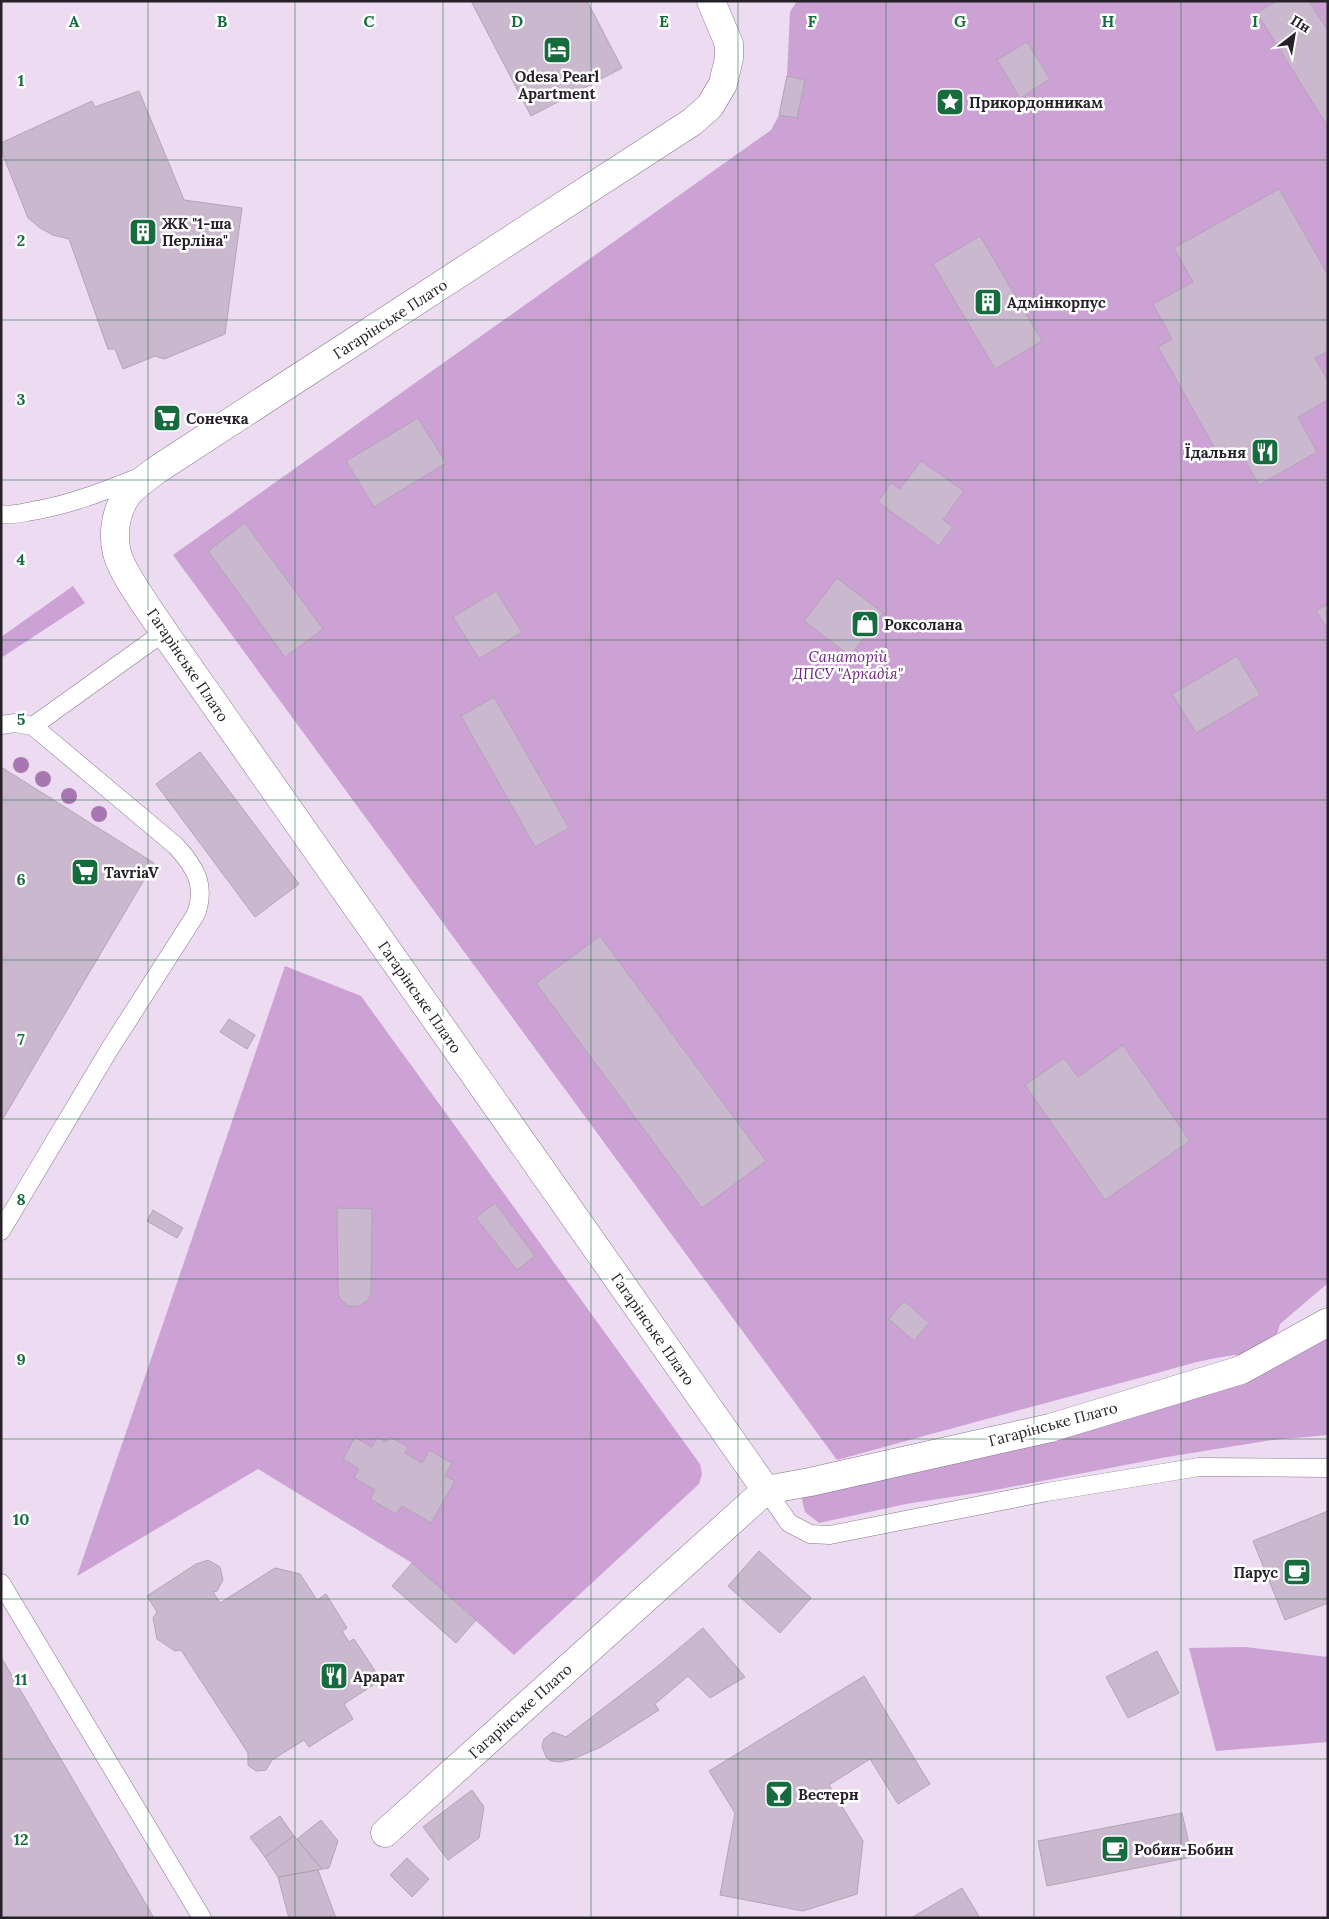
<svg xmlns="http://www.w3.org/2000/svg" width="1329" height="1919" font-family="Lora,serif">
	<rect width="100%" height="100%" fill="#eddbf1"/>
	<path fill="#cba2d3" d="M797,1H1328V1283L1280,1324L1275,1342L1258,1355C1221,1351 1165,1372 1128,1381C1031,1407 934,1433 837,1460L173,555L771,130L779,115L787,76L790,12Z
		M73,586L85,603L1,658V637Z
		M285,966L361,996L700,1464L702,1474L699,1484L514,1655L412,1563L258,1469L77,1576Z
		M1328,1338V1435L1272,1440L1167,1457L990,1491L906,1504L819,1523L805,1512L800,1492L1048,1439L1245,1384Z
		M1245,1647L1328,1657V1742L1216,1751L1189,1648Z"/>
	<path fill="#cab9ce" stroke="#b4a2b7" d="M471,1H587L622,68L531,116Z
		M1276,1H1309L1328,31V127L1257,13Z
		M1027,42L1050,79L1020,98L997,60Z
		M787,76L805,80L797,118L779,115Z
		M139,91L184,200L242,208L225,334L164,359L155,356L123,369L115,349H108L69,239L53,235L40,228L28,218L1,150V143L92,101L95,107Z
		M1279,189L1328,275V351L1315,358L1328,381V400L1298,417L1317,452L1259,485L1241,453L1223,463L1158,347L1172,339L1153,304L1193,282L1174,248Z
		M980,236L1042,341L995,369L933,264Z
		M418,418L446,463L374,507L346,461Z
		M921,461L964,491L943,520L953,527L939,546L878,502L891,483L900,489Z
		M245,523L323,629L285,657L208,551Z
		M837,578L883,613L850,656L804,621Z
		M496,591L522,632L479,659L453,617Z
		M1328,604V630L1316,611Z
		M1237,656L1260,695L1196,733L1172,694Z
		M494,697L569,828L535,847L461,716Z
		M200,752L299,884L255,917L156,784Z
		M1,767L154,863L1,1122Z
		M600,936L766,1161L702,1208L536,983Z
		M229,1019L255,1035L247,1049L220,1032Z
		M1123,1045L1190,1141L1105,1200L1025,1085L1064,1058L1078,1077Z
		M495,1203L535,1256L517,1270L476,1218Z
		M337,1208L372,1209L371,1293L369,1299L360,1306H349L340,1299L338,1293Z
		M153,1210L183,1228L177,1238L147,1221Z
		M904,1301L929,1323L914,1341L889,1319Z
		M355,1437L372,1447L377,1437L386,1442L390,1437L408,1447L405,1453L422,1463L429,1450L452,1463L445,1476L455,1481L431,1523L402,1506L396,1514L370,1499L375,1490L354,1478L359,1469L343,1459Z
		M1328,1511V1603L1285,1620L1253,1541Z
		M759,1551L811,1598L780,1633L728,1586Z
		M208,1560L220,1567L223,1580L217,1591L213,1592L220,1603L275,1568L300,1574L317,1600L326,1594L347,1628L342,1631L349,1642L354,1639L381,1680L344,1704L353,1719L309,1747L304,1740L272,1760L266,1770L256,1771L248,1765V1753L181,1650L175,1651L157,1639L153,1618L157,1612L147,1596L196,1564Z
		M412,1563L476,1620L456,1643L392,1586Z
		M703,1628L745,1677L710,1698L688,1676L655,1704L659,1710L601,1747L573,1759L560,1762L551,1761L546,1757L542,1746L544,1739L549,1735L553,1732L566,1737L658,1666Z
		M1157,1651L1179,1693L1128,1718L1106,1677Z
		M1,1657L154,1918H1Z
		M864,1676L930,1784L898,1804L870,1759L829,1785L863,1841L857,1894L803,1911L720,1895L735,1813L709,1771Z
		M472,1790L484,1807L479,1838L448,1860L423,1827Z
		M1182,1813L1192,1857L1047,1886L1038,1841Z
		M280,1816L294,1836L265,1857L250,1837Z
		M321,1820L338,1841L329,1868L322,1869L297,1839Z
		M294,1836L322,1869L278,1877L265,1857Z
		M407,1858L429,1879L412,1897L390,1875Z
		M318,1870L336,1918H289L278,1877Z
		M962,1888L980,1918H911Z"/>
	<g fill="none" stroke-linecap="round" stroke-linejoin="round">
		<defs>
			<path id="service" d="M1,514C12,516 21,513 32,511C70,505 104,491 140,477
				M1,725L15,723L33,726L176,846C196,868 206,885 196,914L109,1050L1,1231
				M33,726L164,632
				M766,1490L789,1523L810,1534L830,1535L1047,1492L1199,1467L1328,1468
				M1,1583L202,1918"/>
			<path id="minor" d="M711,1L729,44V58L723,84L710,106L692,122L158,469C147,477 137,484 128,494C116,509 112,534 117,553C122,574 151,612 164,632L766,1490
				M385,1833L766,1490L810,1482L1050,1428L1241,1370L1328,1322"/>
		</defs>
		<use href="#service" stroke="#86768a" stroke-width="19"/>
		<use href="#minor" stroke="#86768a" stroke-width="29"/>
		<use href="#service" stroke="#fff" stroke-width="18"/>
		<use href="#minor" stroke="#fff" stroke-width="28"/>
	</g>
	<g fill="#a777b1">
		<circle cx="21" cy="765" r="8"/>
		<circle cx="43" cy="779" r="8"/>
		<circle cx="69" cy="796" r="8"/>
		<circle cx="99" cy="814" r="8"/>
	</g>
	<path fill="none" stroke="#176c3f" stroke-width="1" stroke-opacity="0.55" d="M148,1V1918M295,1V1918M443,1V1918M591,1V1918M738,1V1918M886,1V1918M1034,1V1918M1181,1V1918M1,160H1328M1,320H1328M1,480H1328M1,640H1328M1,800H1328M1,960H1328M1,1119H1328M1,1279H1328M1,1439H1328M1,1599H1328M1,1759H1328"/>
	<defs>
		<symbol id="hotel-square" viewBox="-11 -11 22 22"><rect x="-9" y="-9" width="18" height="18" rx="4" fill="#176c3f" stroke="#fff"/><path d="M-6-4.5h1.5V1H6V5H4.5V3h-9V5H-6ZM-4 0a1.8 1.8 0 1 1 3.6 0ZM.5 0V-2.5h3Q6-2.5 6 0Z" fill="#fff"/></symbol>
		<symbol id="sight-square" viewBox="-11 -11 22 22"><rect x="-9" y="-9" width="18" height="18" rx="4" fill="#176c3f" stroke="#fff"/><path d="M0-6L1.8-2.2L6-1.7L2.9 1.2L3.7 5.4L0 3.3L-3.7 5.4L-2.9 1.2L-6-1.7L-1.8-2.2Z" fill="#fff"/></symbol>
		<symbol id="building-square" viewBox="-11 -11 22 22"><rect x="-9" y="-9" width="18" height="18" rx="4" fill="#176c3f" stroke="#fff"/><path d="M-4-6H4V6H1V3H-1V6H-4ZM-2.5-4.3h1.7v1.8h-1.7ZM.8-4.3h1.7v1.8H.8ZM-2.5-1h1.7V.8h-1.7ZM.8-1h1.7V.8H.8Z" fill="#fff"/></symbol>
		<symbol id="supermarket-square" viewBox="-11 -11 22 22"><rect x="-9" y="-9" width="18" height="18" rx="4" fill="#176c3f" stroke="#fff"/><path d="M-6-5.5h2.5l.6 2H6L4.5 2H-2.5L-4.4-4H-6ZM-1.5 3.2a1.3 1.3 0 1 0 .1 0ZM3 3.2a1.3 1.3 0 1 0 .1 0Z" fill="#fff"/></symbol>
		<symbol id="restaurant-square" viewBox="-11 -11 22 22"><rect x="-9" y="-9" width="18" height="18" rx="4" fill="#176c3f" stroke="#fff"/><path d="M-5-6h1v4h1v-4h1v4h1v-4h1v5L-1.5 .5V6h-2V.5L-5-1ZM5-6V6H3V1.5H1.5Q1.5-4 5-6Z" fill="#fff"/></symbol>
		<symbol id="shop-square" viewBox="-11 -11 22 22"><rect x="-9" y="-9" width="18" height="18" rx="4" fill="#176c3f" stroke="#fff"/><path d="M-5-2.5h2.3a2.7 3.5 0 0 1 5.4 0H5L5.5 6h-11ZM-1.5-2.5h3a1.5 2.3 0 0 0-3 0Z" fill="#fff"/></symbol>
		<symbol id="cafe-square" viewBox="-11 -11 22 22"><rect x="-9" y="-9" width="18" height="18" rx="4" fill="#176c3f" stroke="#fff"/><path d="M-5.5-4.5H6V0H3Q3 3.5 0 3.5H-2.5Q-5.5 3.5-5.5 0ZM3-3.2v2h1.7v-2ZM-6 4.5H4V6H-6Z" fill="#fff"/></symbol>
		<symbol id="bar-square" viewBox="-11 -11 22 22"><rect x="-9" y="-9" width="18" height="18" rx="4" fill="#176c3f" stroke="#fff"/><path d="M-6-5H6L.8 .8V4.5H3.5V6h-7V4.5H-.8V.8Z" fill="#fff"/></symbol>
	</defs>
	<g fill-rule="evenodd">
		<use href="#hotel-square" x="541" y="34" width="32" height="32"/>
		<use href="#sight-square" x="934" y="86" width="32" height="32"/>
		<use href="#building-square" x="127" y="216" width="32" height="32"/>
		<use href="#building-square" x="972" y="286" width="32" height="32"/>
		<use href="#supermarket-square" x="151" y="402" width="32" height="32"/>
		<use href="#restaurant-square" x="1249" y="436" width="32" height="32"/>
		<use href="#shop-square" x="849" y="608" width="32" height="32"/>
		<use href="#supermarket-square" x="69" y="856" width="32" height="32"/>
		<use href="#cafe-square" x="1281" y="1556" width="32" height="32"/>
		<use href="#restaurant-square" x="318" y="1660" width="32" height="32"/>
		<use href="#bar-square" x="763" y="1778" width="32" height="32"/>
		<use href="#cafe-square" x="1099" y="1833" width="32" height="32"/>
	</g>
	<g text-anchor="middle" dominant-baseline="central" stroke-width="5" stroke-linejoin="round" paint-order="stroke">
		<g font-size="15" font-weight="bold" fill="#262028" stroke="#fff" text-anchor="start">
			<text x="557" y="76" text-anchor="middle">Odesa Pearl<tspan x="557" dy="17">Apartment</tspan></text>
			<text x="969" y="102">Прикордонникам</text>
			<text x="162" y="223">ЖК "1-ша<tspan x="162" dy="17">Перліна"</tspan></text>
			<text x="1007" y="302">Адмінкорпус</text>
			<text x="186" y="418">Сонечка</text>
			<text x="1246" y="452" text-anchor="end">Їдальня</text>
			<text x="884" y="624">Роксолана</text>
			<text x="104" y="872">TavriaV</text>
			<text x="1278" y="1572" text-anchor="end">Парус</text>
			<text x="353" y="1676">Арарат</text>
			<text x="798" y="1794">Вестерн</text>
			<text x="1134" y="1849">Робин-Бобин</text>
		</g>
		<g font-size="15" fill="#262028" stroke="#fff">
			<text transform="translate(390 319) rotate(-33)">Гагарінське Плато</text>
			<text transform="translate(188 665) rotate(56)">Гагарінське Плато</text>
			<text transform="translate(420 997) rotate(55)">Гагарінське Плато</text>
			<text transform="translate(653 1329) rotate(55)">Гагарінське Плато</text>
			<text transform="translate(1053 1424) rotate(-15)">Гагарінське Плато</text>
			<text transform="translate(520 1711) rotate(-42)">Гагарінське Плато</text>
		</g>
		<g font-size="15" font-style="italic" fill="#6e267d" stroke="#fff">
			<text x="848" y="656">Санаторій<tspan x="848" dy="17">ДПСУ "Аркадія"</tspan></text>
		</g>
	</g>
	<g font-size="16" text-anchor="middle" font-weight="bold" fill="#176c3f" stroke="#fff" stroke-width="5" stroke-linejoin="round" paint-order="stroke">
		<text x="74" y="27">A</text>
		<text x="222" y="27">B</text>
		<text x="369" y="27">C</text>
		<text x="517" y="27">D</text>
		<text x="664" y="27">E</text>
		<text x="812" y="27">F</text>
		<text x="960" y="27">G</text>
		<text x="1108" y="27">H</text>
		<text x="1255" y="27">I</text>
		<text x="21" y="86">1</text>
		<text x="21" y="246">2</text>
		<text x="21" y="405">3</text>
		<text x="21" y="565">4</text>
		<text x="21" y="725">5</text>
		<text x="21" y="885">6</text>
		<text x="21" y="1045">7</text>
		<text x="21" y="1205">8</text>
		<text x="21" y="1365">9</text>
		<text x="21" y="1525">10</text>
		<text x="21" y="1685">11</text>
		<text x="21" y="1845">12</text>
	</g>
	<rect width="1329" height="1919" fill="none" stroke="#262028" stroke-width="5"/>
	<g transform="translate(1294 35) rotate(31)" stroke="#ffffff" stroke-width="4" paint-order="stroke">
	<path d="M0-4L9 19L0 12L-9 19Z" fill="#262028"/>
	<text y="-8" font-size="14" font-weight="bold" text-anchor="middle" fill="#262028">Пн</text>
	</g>
</svg>
